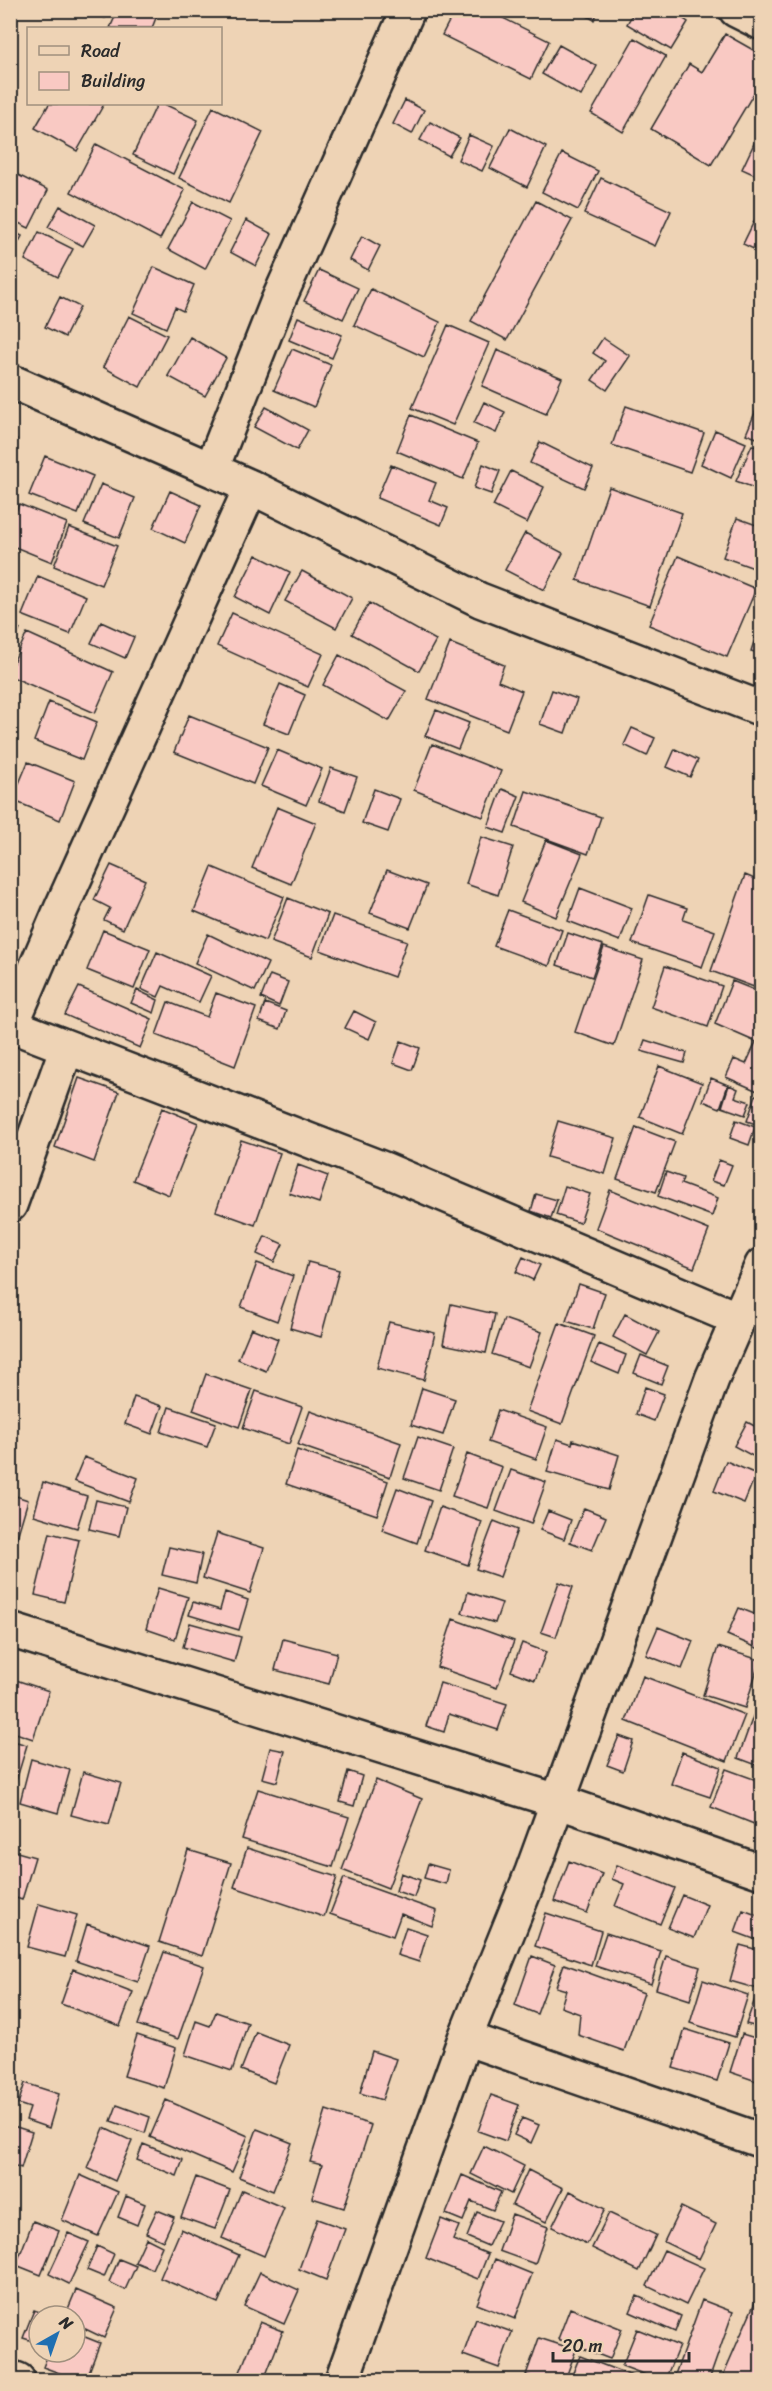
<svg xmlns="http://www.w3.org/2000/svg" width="772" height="2391" font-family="Sriracha,sans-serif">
	<rect width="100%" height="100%" fill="#eed3b5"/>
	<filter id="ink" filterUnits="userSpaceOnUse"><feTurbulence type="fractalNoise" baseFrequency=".0167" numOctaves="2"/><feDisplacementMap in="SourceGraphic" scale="12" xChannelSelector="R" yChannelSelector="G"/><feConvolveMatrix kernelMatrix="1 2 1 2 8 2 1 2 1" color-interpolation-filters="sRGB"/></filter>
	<g filter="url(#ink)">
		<path fill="#f9c9c3" stroke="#2b2b2b" stroke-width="1.5" d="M84,10H108L105,18Z
			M118,10H159L152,28H110Z
			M455,10H487L549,41L531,79L442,35Z
			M577,10H599L594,20Z
			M635,10H670L688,22L671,50L627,24Z
			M725,34L762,55V89L758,86L711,165L651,129L689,64L702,72Z
			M634,38L666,56L623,132L591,113Z
			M559,45L597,66L581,96L542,74Z
			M405,100L424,110L412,134L393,124Z
			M49,104H104L77,151L35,128Z
			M157,104H164L198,120L173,174L133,155Z
			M213,107L263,132L229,203L179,178Z
			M430,122L460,138L449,156L420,140Z
			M510,128L546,147L527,187L490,168Z
			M759,133L762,135V178L742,169Z
			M469,135L494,146L482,171L458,160Z
			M96,144L185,190L160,239L71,192Z
			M562,153L598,171L578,210L542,192Z
			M10,171L48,190L29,228L10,219Z
			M601,178L671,211L655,246L584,214Z
			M536,201L572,220L507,340L471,321Z
			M193,202L230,221L205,269L168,249Z
			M762,205V253L743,244Z
			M60,206L95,225L83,246L48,227Z
			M246,220L272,234L256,266L230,252Z
			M10,230L22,236L10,258Z
			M39,232L73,249L58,277L25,260Z
			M362,236L380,246L368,270L350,260Z
			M154,267L194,285L183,311L175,307L166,328L133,313Z
			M319,270L358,288L343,319L304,301Z
			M371,289L440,322L424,357L354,325Z
			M60,297L80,307L65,337L45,327Z
			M129,316L167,335L140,387L103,367Z
			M298,317L342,335L332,358L289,340Z
			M448,325L489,343L453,425L412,408Z
			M190,337L226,358L205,396L168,376Z
			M603,338L630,356L607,390L592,380L605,361L593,353Z
			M292,349L331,365L314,407L274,390Z
			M497,350L562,378L546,414L482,386Z
			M484,402L505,412L496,433L474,423Z
			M626,406L704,433L690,472L612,445Z
			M266,407L308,430L297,450L254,427Z
			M757,408L762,410V440L746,434Z
			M411,415L478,443L463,479L397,451Z
			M715,430L746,443L731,478L701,464Z
			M10,437L17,439L10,455Z
			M540,442L593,468L584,488L530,463Z
			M752,445L762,449V491L736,481Z
			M45,456L93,476L78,514L29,495Z
			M483,464L500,471L491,494L474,488Z
			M391,465L436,483L429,500L448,508L441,525L377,498Z
			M511,471L544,487L527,523L493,506Z
			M101,484L135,498L119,538L84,524Z
			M609,487L682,513L650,606L577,580Z
			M170,491L201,505L185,543L153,528Z
			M19,504L67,523L52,562L10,545V526Z
			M737,518L762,527V571L723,557Z
			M69,527L117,546L101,585L54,566Z
			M525,533L563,553L544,590L505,570Z
			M256,555L290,572L270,615L235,597Z
			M678,556L756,589L727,657L649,625Z
			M302,571L352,598L336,628L285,601Z
			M38,576L86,596L70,634L22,615Z
			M369,603L436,640L419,671L352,634Z
			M232,613L323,654L308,687L217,646Z
			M762,617V654L751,651Z
			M101,622L134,637L125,658L91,643Z
			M10,625L20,629L10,653Z
			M27,633L113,672L95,713L10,676V669Z
			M450,643L504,665L498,681L522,691L507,730L428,699Z
			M339,655L406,691L389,721L323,685Z
			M280,684L305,695L289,734L263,724Z
			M552,690L577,699L565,733L540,724Z
			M49,702L97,722L82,760L34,741Z
			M436,710L469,723L458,749L425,736Z
			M189,715L268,747L253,784L174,752Z
			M632,728L655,738L647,756L624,745Z
			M432,744L501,771L483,817L414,790Z
			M675,749L698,760L690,777L667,767Z
			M277,750L322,769L306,805L261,786Z
			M28,762L75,781L60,820L12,800Z
			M331,768L357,777L345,811L319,801Z
			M374,789L400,799L388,832L362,823Z
			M502,789L519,796L505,833L488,827Z
			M526,791L601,817L588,854L514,827Z
			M277,807L316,823L291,884L252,868Z
			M481,837L513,847L498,895L466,884Z
			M546,840L582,854L556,917L521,902Z
			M111,865L145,880L123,929L104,920L110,908L94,900Z
			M212,867L284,897L265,941L194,911Z
			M387,870L427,885L410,928L370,913Z
			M745,875L762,882V965L754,987L711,971Z
			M580,888L632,908L620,941L568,921Z
			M649,895L687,908L683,920L715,931L702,967L632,943Z
			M288,898L328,914L312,957L271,942Z
			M508,910L562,930L549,966L494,946Z
			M333,915L407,941L394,977L320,950Z
			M103,930L150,949L134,989L87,970Z
			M568,933L603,945L592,977L557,965Z
			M208,934L268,963L255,991L195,963Z
			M604,947L643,960L614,1046L575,1032Z
			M157,952L211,976L199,1002L163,986L158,997L141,989Z
			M665,966L722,986L708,1027L651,1007Z
			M270,975L288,982L279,1006L261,998Z
			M732,981L762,993V1093L726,1077L734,1059L746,1064L756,1042L715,1024Z
			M79,987L152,1019L140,1048L65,1015Z
			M137,990L158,1000L154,1013L131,1003Z
			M216,993L256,1008L235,1066L156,1035L168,1002L207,1017Z
			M265,1003L286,1011L280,1029L259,1021Z
			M354,1011L376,1022L369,1039L345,1028Z
			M645,1040L687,1053L684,1063L641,1051Z
			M401,1041L420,1048L412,1070L393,1063Z
			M659,1066L702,1083L682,1134L640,1117Z
			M79,1078L119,1092L94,1162L55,1147Z
			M711,1078L728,1085L720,1108L703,1101Z
			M729,1085L738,1089L735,1097L750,1102L745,1115L722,1107Z
			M756,1095L762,1097V1126L747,1121Z
			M162,1108L198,1123L169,1195L133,1180Z
			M736,1120L755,1127L749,1145L730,1138Z
			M558,1121L616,1138L605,1174L547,1157Z
			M636,1127L675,1142L656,1192L617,1179Z
			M241,1140L280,1153L255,1225L216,1211Z
			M719,1160L732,1165L724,1185L711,1181Z
			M298,1165L328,1176L319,1203L289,1193Z
			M666,1172L683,1178L681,1184L718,1198L712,1216L658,1196Z
			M565,1186L590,1194L580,1223L556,1215Z
			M610,1190L709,1230L694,1268L596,1228Z
			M536,1194L557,1200L551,1218L531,1211Z
			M265,1236L283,1244L274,1262L257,1254Z
			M523,1257L540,1265L533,1280L516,1272Z
			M308,1262L339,1270L321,1337L290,1328Z
			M257,1263L293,1276L277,1321L241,1307Z
			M579,1284L605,1293L593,1329L566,1321Z
			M451,1304L495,1314L486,1353L443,1344Z
			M625,1314L659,1332L647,1355L613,1337Z
			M504,1319L542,1332L529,1367L492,1354Z
			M389,1322L435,1333L424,1380L377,1368Z
			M559,1323L594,1336L562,1424L527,1411Z
			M251,1328L278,1339L266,1371L238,1359Z
			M599,1344L626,1355L619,1374L591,1362Z
			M641,1355L668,1366L661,1384L634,1373Z
			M206,1374L252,1390L239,1427L193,1410Z
			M645,1387L664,1394L654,1421L636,1414Z
			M422,1388L455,1399L443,1435L411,1425Z
			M256,1391L302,1407L289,1444L243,1428Z
			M134,1397L162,1406L152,1434L125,1424Z
			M169,1407L216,1423L207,1447L161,1432Z
			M498,1410L547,1427L536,1459L488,1442Z
			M310,1411L401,1443L390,1477L298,1445Z
			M747,1422L762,1430V1461L734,1446Z
			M418,1437L453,1449L439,1490L404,1478Z
			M557,1439L572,1444L573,1440L619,1455L609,1490L547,1472Z
			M297,1450L388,1481L377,1515L286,1484Z
			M467,1454L502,1467L488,1508L452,1496Z
			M84,1457L138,1478L129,1502L74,1481Z
			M726,1461L756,1474L744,1503L714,1491Z
			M511,1470L546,1482L531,1524L496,1511Z
			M43,1482L87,1496L77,1528L34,1515Z
			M397,1488L431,1501L417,1543L382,1530Z
			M10,1494L28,1500L15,1544L10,1543Z
			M96,1500L126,1507L119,1536L89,1529Z
			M440,1507L482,1522L468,1565L425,1550Z
			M584,1508L606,1517L592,1550L570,1542Z
			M548,1511L571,1520L564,1539L540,1530Z
			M494,1521L517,1530L500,1577L476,1569Z
			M50,1533L79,1540L64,1602L35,1595Z
			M217,1533L264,1548L250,1593L203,1578Z
			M169,1547L202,1554L196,1583L162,1575Z
			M559,1582L573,1587L556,1637L541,1632Z
			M158,1588L188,1597L175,1639L146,1629Z
			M225,1592L248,1600L239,1630L189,1615L193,1602L220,1610Z
			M468,1592L502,1603L495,1623L462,1613Z
			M739,1608L762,1617V1650L727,1635Z
			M453,1619L514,1641L497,1688L437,1667Z
			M190,1623L241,1637L234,1662L183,1647Z
			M658,1627L693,1641L682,1669L646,1655Z
			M283,1639L337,1653L329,1684L275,1670Z
			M522,1643L546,1652L535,1680L511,1671Z
			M718,1647L760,1660L745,1708L703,1695Z
			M643,1676L745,1715L727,1761L626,1721Z
			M10,1678L49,1691L33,1739L10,1731Z
			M440,1683L507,1704L498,1730L449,1714L444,1732L426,1726Z
			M755,1711L762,1713V1767L738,1758Z
			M619,1736L633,1741L623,1771L607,1765Z
			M10,1740L27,1745L13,1791L10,1790Z
			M270,1748L285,1751L277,1782L262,1778Z
			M682,1752L721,1767L710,1797L671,1784Z
			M31,1759L70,1770L58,1813L20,1802Z
			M726,1769L762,1782V1805L754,1824L711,1807Z
			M348,1771L362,1776L354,1806L340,1802Z
			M83,1772L121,1783L109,1825L71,1815Z
			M376,1780L422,1799L388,1888L342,1870Z
			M258,1789L349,1817L333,1867L242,1839Z
			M247,1848L337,1877L324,1917L234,1887Z
			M10,1850L35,1857L22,1900L10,1896Z
			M188,1850L231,1863L202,1956L159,1942Z
			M569,1861L602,1874L587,1913L554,1901Z
			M428,1864L449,1870L446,1884L424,1878Z
			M617,1865L675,1888L660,1924L615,1906L624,1884L612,1879Z
			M401,1873L420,1880L414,1897L396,1891Z
			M344,1878L437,1911L432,1926L401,1914L393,1936L330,1914Z
			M682,1895L707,1905L694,1938L668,1928Z
			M39,1904L77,1915L65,1957L27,1947Z
			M743,1910L762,1917V1942L735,1932Z
			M546,1913L601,1931L591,1965L535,1946Z
			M87,1924L150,1946L138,1982L76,1961Z
			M406,1927L427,1934L419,1962L397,1955Z
			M606,1933L661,1951L651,1984L595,1966Z
			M740,1945L762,1951V1977L758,1989L730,1981Z
			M164,1952L204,1966L178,2039L138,2025Z
			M532,1956L555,1965L537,2014L515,2005Z
			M666,1956L700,1967L690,2000L656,1989Z
			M564,1964L644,1993L624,2051L578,2035L580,2014L561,2007L566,1990L556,1987Z
			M73,1969L133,1992L120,2026L61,2004Z
			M703,1980L748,1995L735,2037L690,2023Z
			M755,1999L762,2001V2028L746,2024Z
			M216,2012L248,2023L232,2071L185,2055L196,2021L210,2026Z
			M685,2029L729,2043L717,2081L673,2068Z
			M256,2032L289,2045L274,2083L241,2070Z
			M742,2034L762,2040V2083L730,2072Z
			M137,2035L176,2048L164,2088L124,2076Z
			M372,2051L396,2059L382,2100L360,2093Z
			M25,2083L59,2094L49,2128L26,2120L30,2108L18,2104Z
			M491,2095L519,2105L506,2141L478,2131Z
			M166,2100L248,2136L232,2172L150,2137Z
			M117,2105L150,2117L145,2133L111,2121Z
			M326,2110L371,2125L344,2208L312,2198L322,2165L310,2162Z
			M522,2118L539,2125L531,2143L514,2135Z
			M10,2125L32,2132L21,2168L10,2164Z
			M104,2128L132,2141L115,2181L87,2168Z
			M257,2129L292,2143L273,2191L239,2177Z
			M143,2144L183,2160L177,2176L137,2160Z
			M484,2146L524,2166L511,2194L471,2174Z
			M528,2170L563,2188L546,2222L512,2205Z
			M80,2175L118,2192L98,2236L62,2220Z
			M462,2175L501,2192L493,2210L471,2201L463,2221L446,2214Z
			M196,2177L230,2190L215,2229L181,2217Z
			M242,2190L284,2208L264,2256L222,2238Z
			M570,2191L605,2209L587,2244L552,2227Z
			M126,2196L145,2204L137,2225L118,2217Z
			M681,2207L716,2224L699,2259L664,2242Z
			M157,2210L174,2217L163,2241L146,2233Z
			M477,2212L500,2221L488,2246L467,2237Z
			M609,2213L656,2235L639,2271L592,2248Z
			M512,2214L548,2227L535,2264L499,2251Z
			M317,2219L345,2229L326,2280L299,2269Z
			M441,2219L459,2226L453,2240L488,2254L478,2279L426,2258Z
			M33,2221L59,2231L41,2275L16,2265Z
			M181,2229L239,2255L218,2303L160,2278Z
			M68,2233L89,2242L69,2284L49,2274Z
			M146,2238L162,2246L152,2269L135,2262Z
			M97,2246L114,2254L104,2277L87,2270Z
			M664,2250L704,2268L686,2305L647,2286Z
			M119,2259L136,2266L125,2290L109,2282Z
			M495,2259L532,2274L515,2319L477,2304Z
			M260,2272L299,2290L284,2324L244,2306Z
			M76,2290L117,2308L104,2338L75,2324V2316H65Z
			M759,2293L762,2294V2380H721Z
			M637,2296L681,2316L675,2332L630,2312Z
			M702,2300L733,2312L709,2380H673Z
			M570,2308L622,2329L610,2359L558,2339Z
			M34,2310L50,2316H39V2343L23,2338Z
			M476,2319L512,2332L499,2368L463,2355Z
			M260,2322L283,2331L264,2380H246L238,2377Z
			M637,2329L679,2346L665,2380H659L622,2366Z
			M75,2333L100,2343L86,2380H78L43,2367L49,2352H75Z
			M539,2338L576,2350L565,2380H542L526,2375Z
			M580,2356L632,2376L630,2380H570Z"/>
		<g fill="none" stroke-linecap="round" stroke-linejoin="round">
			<defs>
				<path id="street" d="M736,10L762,23
					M10,381L251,487L480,600L762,709
					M212,468L277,303L408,10
					M10,1025L386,1170L738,1319
					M11,1026L61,909L251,487
					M10,1205L67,1047
					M10,1630L557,1801L762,1872
					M465,2038L762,2141
					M10,2377L18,2380
					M342,2380L465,2038L532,1872L712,1379L762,1265"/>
			</defs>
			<use href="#street" stroke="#2b2b2b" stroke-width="38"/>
			<use href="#street" stroke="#eed3b5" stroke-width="33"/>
		</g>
	</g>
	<rect width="772" height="2391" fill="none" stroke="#eed3b5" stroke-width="36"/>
	<rect x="18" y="18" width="736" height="2355" fill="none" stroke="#2b2b2b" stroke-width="2" filter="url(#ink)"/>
	<rect x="27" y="27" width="195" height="78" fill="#eed3b5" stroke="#a0907e" stroke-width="1.5"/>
	<rect x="39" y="46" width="30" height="9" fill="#eed3b5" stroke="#a0907e" stroke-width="1.5"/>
	<text x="81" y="57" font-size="18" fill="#2b2b2b">Road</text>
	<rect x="39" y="72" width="30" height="18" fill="#f9c9c3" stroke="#a0907e" stroke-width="1.5"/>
	<text x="81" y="87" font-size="18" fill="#2b2b2b">Building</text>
	<g transform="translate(57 2334) rotate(40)"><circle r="28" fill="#eed3b5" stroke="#a0907e" stroke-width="1.5"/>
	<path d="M0-4.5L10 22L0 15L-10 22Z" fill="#1f6fb2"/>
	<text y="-9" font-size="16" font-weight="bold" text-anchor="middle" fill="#2b2b2b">N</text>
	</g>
	<path d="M553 2352v9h136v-9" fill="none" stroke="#2b2b2b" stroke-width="3"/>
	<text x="562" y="2352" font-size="18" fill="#2b2b2b" stroke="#eed3b5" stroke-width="4.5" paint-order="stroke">20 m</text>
</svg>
